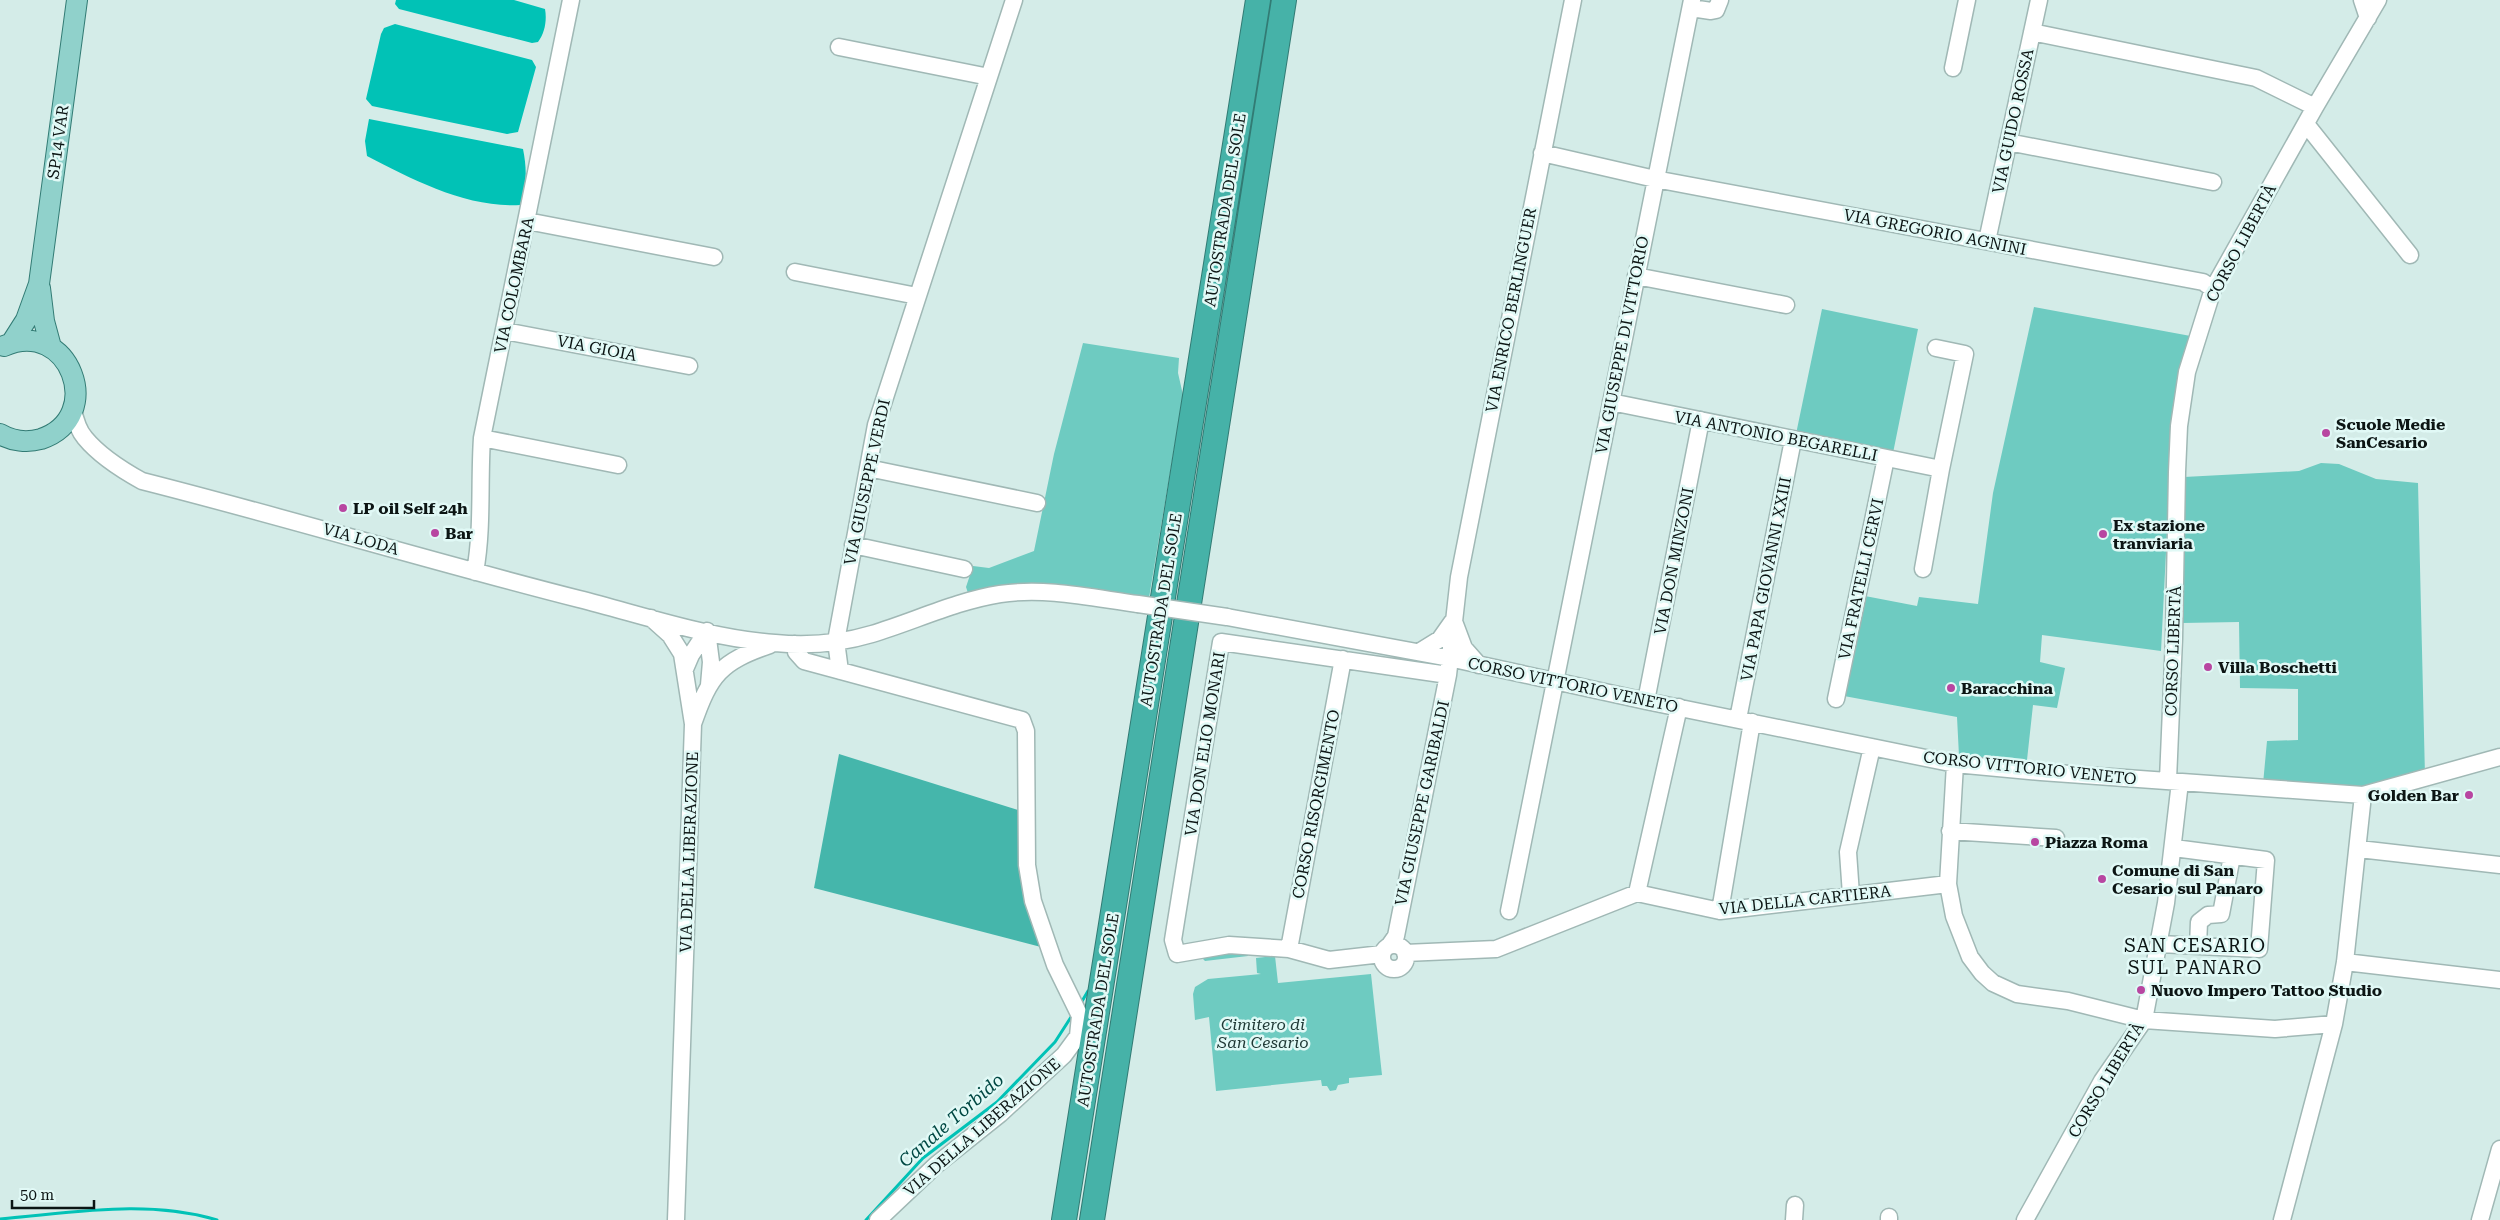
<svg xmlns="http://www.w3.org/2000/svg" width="2500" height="1220" font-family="'Roboto Serif',serif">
	<rect width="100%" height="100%" fill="#d4ece8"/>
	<path fill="#6ecbc1" d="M2034,307L2196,337L2171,453L2161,651L2042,635L2040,662L2065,668L2057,708L2033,705L2027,760L1959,756L1957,717L1844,696L1865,596L1917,606L1919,597L1978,604L1993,493Z
		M1822,309L1918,329L1893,453L1796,434Z
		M1083,343L1179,358L1178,373L1183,395L1149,598L1028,583L1005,585L968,593L966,587L973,566L989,568L1034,551L1054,454Z
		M2321,463L2339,464L2376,479L2418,483L2425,776L2353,791L2263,784L2267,741L2298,740V689L2240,688L2239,622L2182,623L2184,477L2299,471Z
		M1247,952L1248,956L1205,961L1203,959L1206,953Z
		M1275,956L1278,983L1371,974L1382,1075L1349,1078V1083L1338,1085L1336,1090L1330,1091L1327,1086H1322L1321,1080L1216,1091L1209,1017L1195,1020L1193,994L1195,987L1208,979L1261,974L1257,973L1256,958Z"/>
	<path fill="#45b6ab" d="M839,754L1021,811L1041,947L814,888Z"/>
	<path fill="#01c2b6" d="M396,0H514L545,9C547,20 545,33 538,42L532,43L399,9L395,4Z
		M395,24L532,60L536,67L518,132L507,134L372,106L366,99L381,34L384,28Z
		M369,119L523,149C527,169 527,186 520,205C467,208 413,180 367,156L365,141Z"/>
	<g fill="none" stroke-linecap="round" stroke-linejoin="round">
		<path stroke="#01c2b6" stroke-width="3" d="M1081,1003L1088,991
			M0,1219C73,1213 146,1199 217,1220
			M866,1220L923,1158L997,1102L1055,1042L1073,1014"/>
		<defs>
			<path id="minor" d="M2362,0L2368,18
				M1691,8L1711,11L1716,10L1720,0
				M2032,32L2256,78L2315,107
				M839,47L989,77
				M1953,68L1967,0
				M2306,124L2410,255
				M2008,142L2213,182
				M1542,153L1655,179L2203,282L2213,289
				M527,221L714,257
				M1987,241L2039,0
				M795,272L917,296
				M1636,276L1786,305
				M505,331L689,366
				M1611,402L1941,469L1965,354L1936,348
				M73,409C75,419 78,430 85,438C99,455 122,470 142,481C288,518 433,562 579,599C642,615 712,639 775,643C807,646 842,643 872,634C915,621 956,601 1000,594C1046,587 1093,598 1138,604
				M482,438L618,465
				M868,468L1037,503
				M853,545L964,569
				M1923,569L1941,469
				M475,572C483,528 479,483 482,438L571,0
				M1227,617L1449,658L1646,701L1955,764L2041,772L2363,795L2500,757
				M651,618L670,635L682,654L693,724L676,1220
				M1455,624L1464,648L1479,665
				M707,631L711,662L709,685
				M795,644L796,652L804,661L1022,720L1026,731L1027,865L1033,901L1055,965L1080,1016L1078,1036L1064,1055L1000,1114L936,1165L878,1220
				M1419,652L1440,639L1452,622
				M685,669L691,655L707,631
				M840,671L836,641L876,425L1014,0
				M1836,699L1886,458
				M1646,701L1701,420
				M1738,719L1793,440
				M693,724C710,675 720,662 770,645
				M1955,764L1948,884L1954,916L1970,957L1982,973L1993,983L2017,994L2068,1001L2144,1020L2275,1029L2334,1024L2345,962L2363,795
				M2168,780L2174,638L2177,472L2179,426L2187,372L2213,289L2315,107L2378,0
				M1950,831L2056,838
				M2359,849L2500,865
				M1637,893L1679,707
				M1851,895L1848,852L1872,747
				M1509,911L1692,0
				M1720,911L1752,722
				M2160,944L2259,949L2266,860L2174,848
				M1382 957a12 12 0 1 1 24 0a12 12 0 1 1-24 0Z
				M1389,946L1396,936L1448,675L1459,577L1573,0
				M2198,946L2199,922L2208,915L2221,914L2232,856
				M1289,949L1343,659
				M1405,953L1496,949L1637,893L1720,911L1948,884
				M1382,954L1329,960L1289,949L1229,945L1177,954L1173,940L1221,642L1448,675
				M2345,962L2500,980
				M1794,1220L1795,1205
				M1889,1220V1217
				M2025,1220L2102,1081L2144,1020L2166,903L2180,782
				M2282,1220L2334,1024
				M2480,1220L2500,1149"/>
			<path id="major" d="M40,288L44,321L51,347
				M12,342L26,320L39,284L77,0
				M0,434C12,441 27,443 41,439C107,417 69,317 4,346"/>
			<path id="highway" d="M1064,1220L1258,0
				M1092,1220L1284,0"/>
		</defs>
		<use href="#minor" stroke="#a0b8b5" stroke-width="19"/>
		<use href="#major" stroke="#327b74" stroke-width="22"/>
		<use href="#highway" stroke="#327b74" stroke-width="26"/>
		<use href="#minor" stroke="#fff" stroke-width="16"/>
		<use href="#major" stroke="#90d1cb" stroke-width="20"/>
		<use href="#highway" stroke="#46b2a8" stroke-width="24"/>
		<defs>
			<path id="minor-bridge" d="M1138,604L1227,617"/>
		</defs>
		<use href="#minor-bridge" stroke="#a0b8b5" stroke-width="19" stroke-linecap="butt"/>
		<use href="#minor-bridge" stroke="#fff" stroke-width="16"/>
	</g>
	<g fill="#b846a1" stroke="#e1f9f6" stroke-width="2">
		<circle cx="2326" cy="433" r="5"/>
		<circle cx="343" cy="508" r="5"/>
		<circle cx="435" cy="533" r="5"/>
		<circle cx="2103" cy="534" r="5"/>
		<circle cx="2208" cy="667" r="5"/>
		<circle cx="1951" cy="688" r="5"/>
		<circle cx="2469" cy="795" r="5"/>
		<circle cx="2035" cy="842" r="5"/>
		<circle cx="2102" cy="879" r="5"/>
		<circle cx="2141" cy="990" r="5"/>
	</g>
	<g text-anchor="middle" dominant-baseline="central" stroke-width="5" stroke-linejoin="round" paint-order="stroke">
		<g font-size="16" fill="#0c1514" stroke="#e1f9f6">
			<text transform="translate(2013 121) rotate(-78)">VIA GUIDO ROSSA</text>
			<text transform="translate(58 142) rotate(-82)">SP14 VAR</text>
			<text transform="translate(1225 210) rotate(-81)">AUTOSTRADA DEL SOLE</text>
			<text transform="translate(1935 232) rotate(11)">VIA GREGORIO AGNINI</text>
			<text transform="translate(2241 243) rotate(-62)">CORSO LIBERTÀ</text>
			<text transform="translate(514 285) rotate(-78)">VIA COLOMBARA</text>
			<text transform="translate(1511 310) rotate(-79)">VIA ENRICO BERLINGUER</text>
			<text transform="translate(1622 345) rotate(-79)">VIA GIUSEPPE DI VITTORIO</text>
			<text transform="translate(597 348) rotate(11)">VIA GIOIA</text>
			<text transform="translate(1776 436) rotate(11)">VIA ANTONIO BEGARELLI</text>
			<text transform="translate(867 482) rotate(-78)">VIA GIUSEPPE VERDI</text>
			<text transform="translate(361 539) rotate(16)">VIA LODA</text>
			<text transform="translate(1674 561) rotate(-79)">VIA DON MINZONI</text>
			<text transform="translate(1766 579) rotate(-79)">VIA PAPA GIOVANNI XXIII</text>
			<text transform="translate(1861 579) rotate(-78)">VIA FRATELLI CERVI</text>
			<text transform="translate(1161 610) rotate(-81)">AUTOSTRADA DEL SOLE</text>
			<text transform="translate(2173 651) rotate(-88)">CORSO LIBERTÀ</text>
			<text transform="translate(1573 685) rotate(12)">CORSO VITTORIO VENETO</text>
			<text transform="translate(1205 744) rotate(-81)">VIA DON ELIO MONARI</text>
			<text transform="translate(2030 768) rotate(6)">CORSO VITTORIO VENETO</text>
			<text transform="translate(1422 803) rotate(-78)">VIA GIUSEPPE GARIBALDI</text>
			<text transform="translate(1316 804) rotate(-79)">CORSO RISORGIMENTO</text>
			<text transform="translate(689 852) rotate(-88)">VIA DELLA LIBERAZIONE</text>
			<text transform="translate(1805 900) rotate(-6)">VIA DELLA CARTIERA</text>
			<text transform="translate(1098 1010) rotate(-81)">AUTOSTRADA DEL SOLE</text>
			<text transform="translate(2106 1080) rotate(-59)">CORSO LIBERTÀ</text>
			<text transform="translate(982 1127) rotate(-41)">VIA DELLA LIBERAZIONE</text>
		</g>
		<g font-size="16" font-weight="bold" fill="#0c1514" stroke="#e1f9f6" text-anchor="start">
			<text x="2336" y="424">Scuole Medie<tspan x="2336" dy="18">SanCesario</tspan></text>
			<text x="353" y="508">LP oil Self 24h</text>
			<text x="2113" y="525">Ex stazione<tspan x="2113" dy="18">tranviaria</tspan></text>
			<text x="445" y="533">Bar</text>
			<text x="2218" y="667">Villa Boschetti</text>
			<text x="1961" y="688">Baracchina</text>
			<text x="2459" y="795" text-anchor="end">Golden Bar</text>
			<text x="2045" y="842">Piazza Roma</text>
			<text x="2112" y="870">Comune di San<tspan x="2112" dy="18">Cesario sul Panaro</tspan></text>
			<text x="2151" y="990">Nuovo Impero Tattoo Studio</text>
		</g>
		<g font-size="16" font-style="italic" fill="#1f3835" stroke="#e1f9f6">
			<text x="1263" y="1024">Cimitero di<tspan x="1263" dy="18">San Cesario</tspan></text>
		</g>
		<g font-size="18" font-style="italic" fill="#004843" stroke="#e1f9f6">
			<text transform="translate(951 1120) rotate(-41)">Canale Torbido</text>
		</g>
		<g font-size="19" letter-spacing="1" fill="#0c1514" stroke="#e1f9f6">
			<text x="2195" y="945">SAN CESARIO<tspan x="2195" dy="22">SUL PANARO</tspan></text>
		</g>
	</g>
	<path d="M12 1200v8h82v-8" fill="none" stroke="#0c1514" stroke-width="2.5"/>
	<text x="20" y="1200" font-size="15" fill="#0c1514" stroke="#e1f9f6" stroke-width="4" paint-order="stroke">50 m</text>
</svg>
